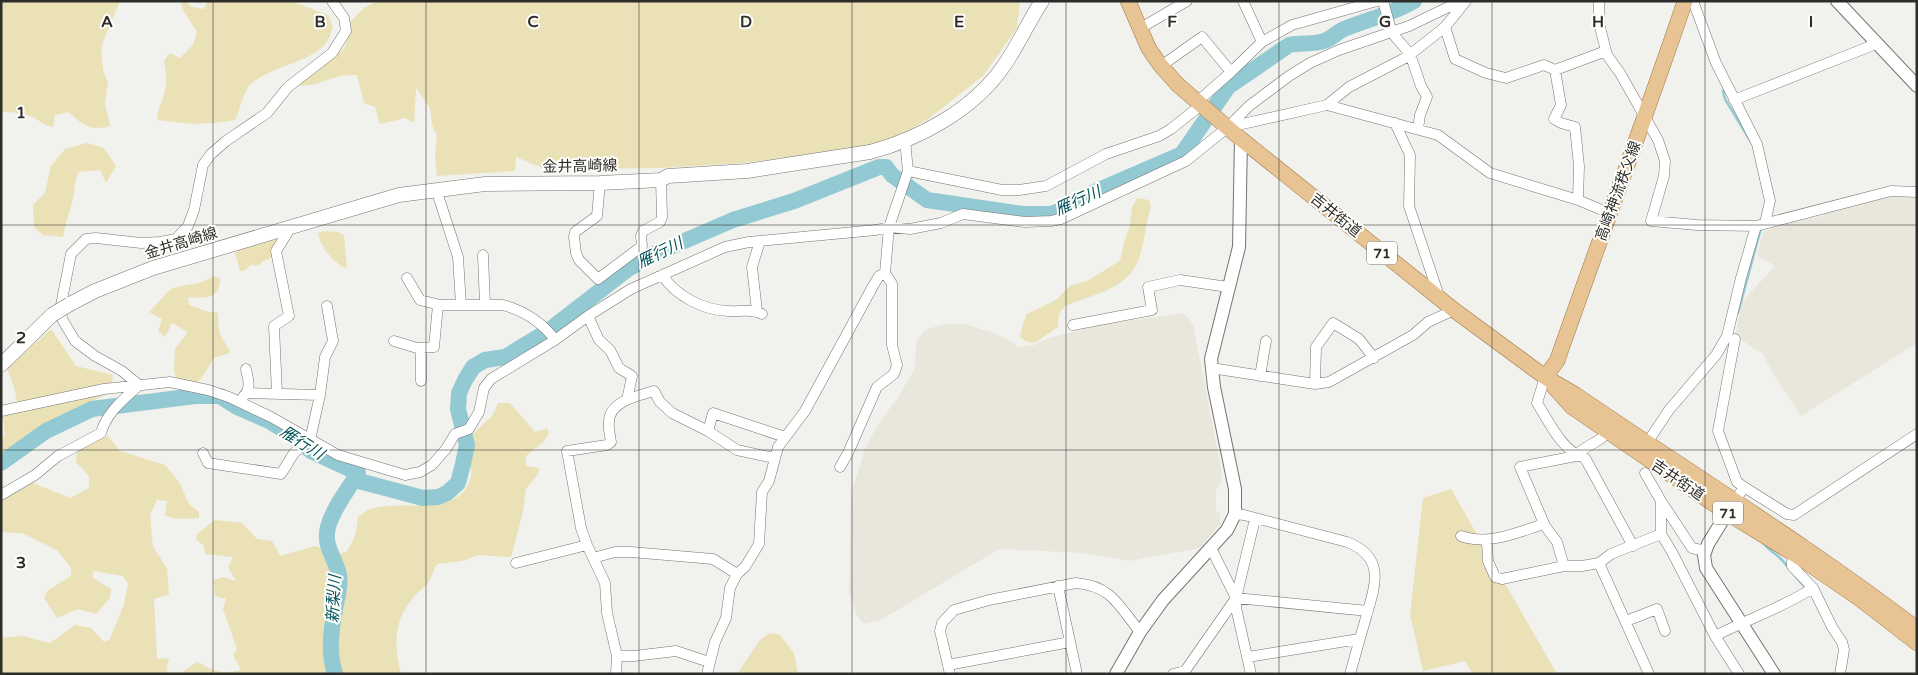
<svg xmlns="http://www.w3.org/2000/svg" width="1918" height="675" font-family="'Varela Round','Noto Sans JP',sans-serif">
	<rect width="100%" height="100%" fill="#f1f1ed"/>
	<path fill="#e9e6dc" d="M1907,195L1917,198V343L1801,416L1772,372L1763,354L1735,336L1742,302L1775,266L1757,255L1763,232L1787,222L1823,216V213L1889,197Z
		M1183,313L1193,324L1222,474L1221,483L1216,489V511L1220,514V524L1200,548L1129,561L1083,553L999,549L879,621L864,624L857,615L849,592L851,494L865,449L877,426L899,396L915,368L916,341L925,330L944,324H963L995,333L1020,347L1034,345L1049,338L1101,325Z"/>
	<path fill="#ebe1b6" d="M1,1H120L101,47L103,70L108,82L105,103L110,126C90,131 83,126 69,112L55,115L53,127C45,125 42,123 35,118C25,113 12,112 1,112Z
		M180,1H187L191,7L204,9L207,1H291L328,15L333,27C331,31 330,38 327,42C311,63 270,66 250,85C244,91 239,112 235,120L214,123L192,124L157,120C157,108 165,98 166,85C167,77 165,68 164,61L170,53L180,58L193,45L197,32L183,10Z
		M379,1H1020L1017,28L983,76L931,117L904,134L871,146L743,163L661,168L545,169L516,157L515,171L437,176L435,156L437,135L432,125L430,108L416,88L414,123L405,118L380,124L375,107L364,103L357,75L340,76L312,85L299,86L296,82L344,49L349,36L347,25L365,7Z
		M87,143L104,148L116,166L106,183L100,170L79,172C73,184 76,187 73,198C70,212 65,224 63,237L43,235L34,227L33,205L45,193L51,166L65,149Z
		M1137,198L1149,200L1151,206C1146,222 1145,239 1140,255C1130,290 1095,293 1065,306L1059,314L1058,327L1035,343L1025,341L1020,337L1022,327L1027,314L1056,300L1070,286L1087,281L1120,261L1124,242L1130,226L1132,207Z
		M323,231L338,232L344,235L347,268C334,265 320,246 318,233Z
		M284,237L273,257L262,262L258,266L251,265L244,271H240L235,253L240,249Z
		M213,276L220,279C219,301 205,297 188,298L189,305L206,311L218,313C218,319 218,325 219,330C221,339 227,344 230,353L214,358L201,379L194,384L176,378L174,370L175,349L188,332L172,323L165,337L158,331L162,319L149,312C154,308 167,291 171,289C184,283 200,287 213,276Z
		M51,329L76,366L113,375L112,384L17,404L15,390L7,368Z
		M107,394C70,412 35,430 1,454V437L5,436L3,415Z
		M498,403H510L535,432L547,428L549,434L542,443L526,456V466L539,468L538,474L526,489L523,512L511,557L478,555L462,561L437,564C434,569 432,576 429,582C424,588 417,592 412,599C393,623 394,646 401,674H179L197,662C214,671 222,675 241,670L233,655L237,649L223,609L226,599L215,596L213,580L223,577L236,581L228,567L233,557L205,554L204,546L196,539L197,534L215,520L242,523L257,539L272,541L280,556L315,546L337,554L346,552C354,541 357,531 358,517C362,514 367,510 371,509C399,499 462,519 471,476C472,470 470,463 470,457C471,449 472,441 473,434L493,415Z
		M108,436L120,451L165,465L179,482L189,504L199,512V518L180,519L165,516L167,501L157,500L150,515L153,547L167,568L169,594L154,599L157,659L169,658L166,671L177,674H1V638L23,636L50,643L75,625L91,628L104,642L110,639L124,604L128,584L123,576L93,571V578L111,589L110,598L96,614L78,609L57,618L44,598L48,590L71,576V568L57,550L22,533L1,532V499L33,483L70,498L89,488V476L76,462L77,448Z
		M1451,489L1557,674H1473L1465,661L1423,671L1410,615L1423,498Z
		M770,633L780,635L794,653L798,674H737L760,640Z"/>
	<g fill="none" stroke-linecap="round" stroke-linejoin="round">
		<path stroke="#92c9d3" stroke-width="2.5" d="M1723,91L1725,99L1751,142
			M1738,313L1761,228
			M1762,541C1766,549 1774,552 1780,558C1790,568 1797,580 1807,589"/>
		<path stroke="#92c9d3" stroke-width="16" d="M1,463L46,431L92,409L195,396H220L237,407L269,421L290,434L311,451L358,473
			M358,473L355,480L423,498L438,497L447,493L458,483L463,464L467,445L458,409L459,393L465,380L473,367L485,360L505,357L548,331L628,269L654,254L733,220L794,201L879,167H886L892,175L927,200L1023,214H1051L1062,210L1094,192L1182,154L1228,87L1289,45C1301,42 1312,45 1324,41C1331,39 1337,32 1344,29C1368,19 1391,15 1414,1
			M335,674C328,652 331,631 335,609C337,598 341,586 339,575C335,557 323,546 328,527C333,508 348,490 358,473"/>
		<defs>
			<path id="minor" d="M1243,1L1262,42
				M1383,1L1392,33L1410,54L1421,86L1427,97L1420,115L1418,129
				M1599,1V23L1607,55L1620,73L1658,140L1665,161L1664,176L1651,221L1697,225L1756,226L1891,191L1917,192
				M1693,1L1716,63L1757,144L1770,201L1765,223
				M1445,27L1455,59L1486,73L1506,78L1544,65L1555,70L1606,51
				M1139,29L1187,1
				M1161,66L1202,37L1231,72
				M1555,70L1561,105L1554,119L1561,123L1575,127L1579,166L1578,200
				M1734,100L1876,44
				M1197,102L1231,72L1262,42L1292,25L1377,1
				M1327,105L1349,87L1407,57L1445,27L1466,1
				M1395,123L1410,155L1409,206L1439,296
				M1229,127L1327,105L1438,135L1490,173L1578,200L1609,213
				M908,171L1002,190H1019L1046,186L1106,154L1159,136L1171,129L1201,105
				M600,183L597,216L575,232L574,237L576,253L579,260L598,279L642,246L641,236L643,231L660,222L662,217L661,180
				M436,189L458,257L461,305
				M483,255L485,305
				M662,275C676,296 703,310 728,311C739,312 752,308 762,314
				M407,278L420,300L440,305H503C524,311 542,322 555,340
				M757,311L752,267L760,241
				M588,316L599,340L610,350L619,368L632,376L627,400
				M1073,325L1152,310L1148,287L1180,280L1228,287
				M1735,339L1718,431L1737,482L1744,487
				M394,341L417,348L434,347L438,305
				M421,348V381
				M1211,368L1315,384L1329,382L1413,335L1428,322L1454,310
				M1260,376L1266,341
				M1545,377L1537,403C1549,421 1562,452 1585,458L1633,546
				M1315,384L1316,347L1333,323L1359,339L1374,358
				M247,393L320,395
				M277,394L274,326L289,316L276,251L291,227
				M243,397C252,388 248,380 246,369
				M1,411L104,389L170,382L208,390L229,397L271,417L338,455L405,475L420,472L432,465L446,449L455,434L469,429L479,412L484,388L491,379L555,340L588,316L631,289L725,247L749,242L876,230L889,227L910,229L941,223L963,214L1025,222L1051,221L1061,219L1186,161L1228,127L1249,106L1289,76L1310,63L1339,50L1409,26L1461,1
				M708,431L713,413L785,437
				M1608,432C1600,443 1584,445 1576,456L1520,467L1545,526L1557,542L1564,566H1582L1599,563L1611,554L1661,534L1672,552L1715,636L1739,674
				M1647,443L1669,410L1716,355L1727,336L1741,278L1756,226
				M203,453L208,463L281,474L294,453L310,440L320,395L325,357L333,341L327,306
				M840,467L848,453L877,387L894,374L897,365L892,345V284L885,273
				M1645,473L1661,501
				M1,495L35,475L58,456L101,433C106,413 125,398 139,385L122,371L95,356L75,341L62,319L61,305L71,254L86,239L96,238L141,243L160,242L176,239L188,226L194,210L203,165L211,154L226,141L267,113L288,87L332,53L346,31L344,18L332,1
				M1735,501L1744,487L1787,514L1794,515L1917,434
				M1235,514L1244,515L1347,542C1388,558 1374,588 1365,621C1360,638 1355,656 1350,674
				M1661,534V501L1692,548L1706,551
				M1461,536C1488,546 1518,532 1544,524
				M1487,541L1488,561L1495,577L1502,579L1564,566
				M1211,548L1236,598V608L1251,674
				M1796,555L1792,562V566L1813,588L1832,627L1842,642L1844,650L1840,674
				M593,558L615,552H631L713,559L737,574
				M516,563L587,545
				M1599,563L1649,674
				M1058,586L1077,674
				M1236,598L1368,611
				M1626,621L1657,609L1665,631
				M1715,636C1748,619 1782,608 1813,588
				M617,656H634L676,651L709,662
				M1248,657L1359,639
				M948,665L1070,642
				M616,674L617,656L607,613L605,583L587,545L581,528L567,451L607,445L611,442C610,435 608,428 609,422C609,401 638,396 654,391L660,402L672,413L708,431L737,450L774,458
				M707,674L715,642L726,618L730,588L737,574L745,567L759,544L762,492L769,481L778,447L805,411L873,286L879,276L885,273L889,227L908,171L905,140
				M950,674L940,631L942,623L954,610L989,600L1076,583C1112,586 1119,606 1140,632
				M1173,674L1185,671L1236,598L1255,519"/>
			<path id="tertiary" d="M1837,1L1917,86
				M1732,505L1708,544L1704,555L1706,568L1774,674
				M1116,674L1140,632L1163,600L1227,530L1235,514V489L1214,387L1211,359L1239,247L1241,139"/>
			<path id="secondary" d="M70,304L95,291L153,268L399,195L485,184L600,183L661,180L668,176L747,171L870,152C919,139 973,110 1003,67C1018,46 1028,22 1042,1
				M1,365L52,315"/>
			<path id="primary" d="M1128,1L1149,49L1161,66L1178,85L1241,139L1454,310L1545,377L1576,395C1690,473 1807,545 1917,629
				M1545,377L1557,361C1599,241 1644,122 1685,1
				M1554,387L1572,407L1727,513L1796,555L1860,599L1917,643"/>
		</defs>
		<use href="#minor" stroke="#747471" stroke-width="11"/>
		<use href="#tertiary" stroke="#747471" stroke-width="14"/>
		<use href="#secondary" stroke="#747471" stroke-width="15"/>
		<use href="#primary" stroke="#9c7542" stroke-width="16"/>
		<use href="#minor" stroke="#fff" stroke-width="10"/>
		<use href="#tertiary" stroke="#fff" stroke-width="12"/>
		<use href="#secondary" stroke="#fff" stroke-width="14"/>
		<use href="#primary" stroke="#e8c495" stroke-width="15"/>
		<defs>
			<path id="secondary-bridge" d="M52,315L70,304"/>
		</defs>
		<use href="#secondary-bridge" stroke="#747471" stroke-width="15" stroke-linecap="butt"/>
		<use href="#secondary-bridge" stroke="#fff" stroke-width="14"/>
	</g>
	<path fill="none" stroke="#2c2c2b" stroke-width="1" stroke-opacity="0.55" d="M213,1V674M426,1V674M639,1V674M852,1V674M1066,1V674M1279,1V674M1492,1V674M1705,1V674M1,225H1917M1,450H1917"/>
	<g text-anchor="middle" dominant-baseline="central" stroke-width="4" stroke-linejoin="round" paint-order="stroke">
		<g fill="#fffefb" stroke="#6b6b69" stroke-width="1">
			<rect x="1367" y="241.5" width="30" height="23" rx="4"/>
			<rect x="1713" y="501.5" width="30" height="23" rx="4"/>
		</g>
		<g font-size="14" font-weight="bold" fill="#2c2c2b">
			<text x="1382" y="253">71</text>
			<text x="1728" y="513">71</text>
		</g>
		<g font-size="15" fill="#2c2c2b" stroke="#fffefb">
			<text transform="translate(580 166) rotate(-1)">金井高崎線</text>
			<text transform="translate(1618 191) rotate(-70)">高崎神流秩父線</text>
			<text transform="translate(1336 215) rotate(39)">吉井街道</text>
			<text transform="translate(181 243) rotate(-17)">金井高崎線</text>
			<text transform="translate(1678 480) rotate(34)">吉井街道</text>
		</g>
		<g font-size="16" font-style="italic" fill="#00545f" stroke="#fffefb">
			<text transform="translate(1078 201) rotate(-24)">雁行川</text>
			<text transform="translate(660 253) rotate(-26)">雁行川</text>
			<text transform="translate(302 443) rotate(32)">雁行川</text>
			<text transform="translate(334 599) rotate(-87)">新梨川</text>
		</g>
	</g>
	<g font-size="16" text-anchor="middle" font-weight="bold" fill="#2c2c2b" stroke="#fffefb" stroke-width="4" stroke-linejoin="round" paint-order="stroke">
		<text x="107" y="27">A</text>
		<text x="320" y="27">B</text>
		<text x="533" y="27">C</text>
		<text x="746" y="27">D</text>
		<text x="959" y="27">E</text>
		<text x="1172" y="27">F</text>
		<text x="1385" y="27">G</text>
		<text x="1598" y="27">H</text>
		<text x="1811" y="27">I</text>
		<text x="21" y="118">1</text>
		<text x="21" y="343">2</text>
		<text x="21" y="568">3</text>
	</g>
	<rect width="1918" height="675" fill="none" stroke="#2c2c2b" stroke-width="5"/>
</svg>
